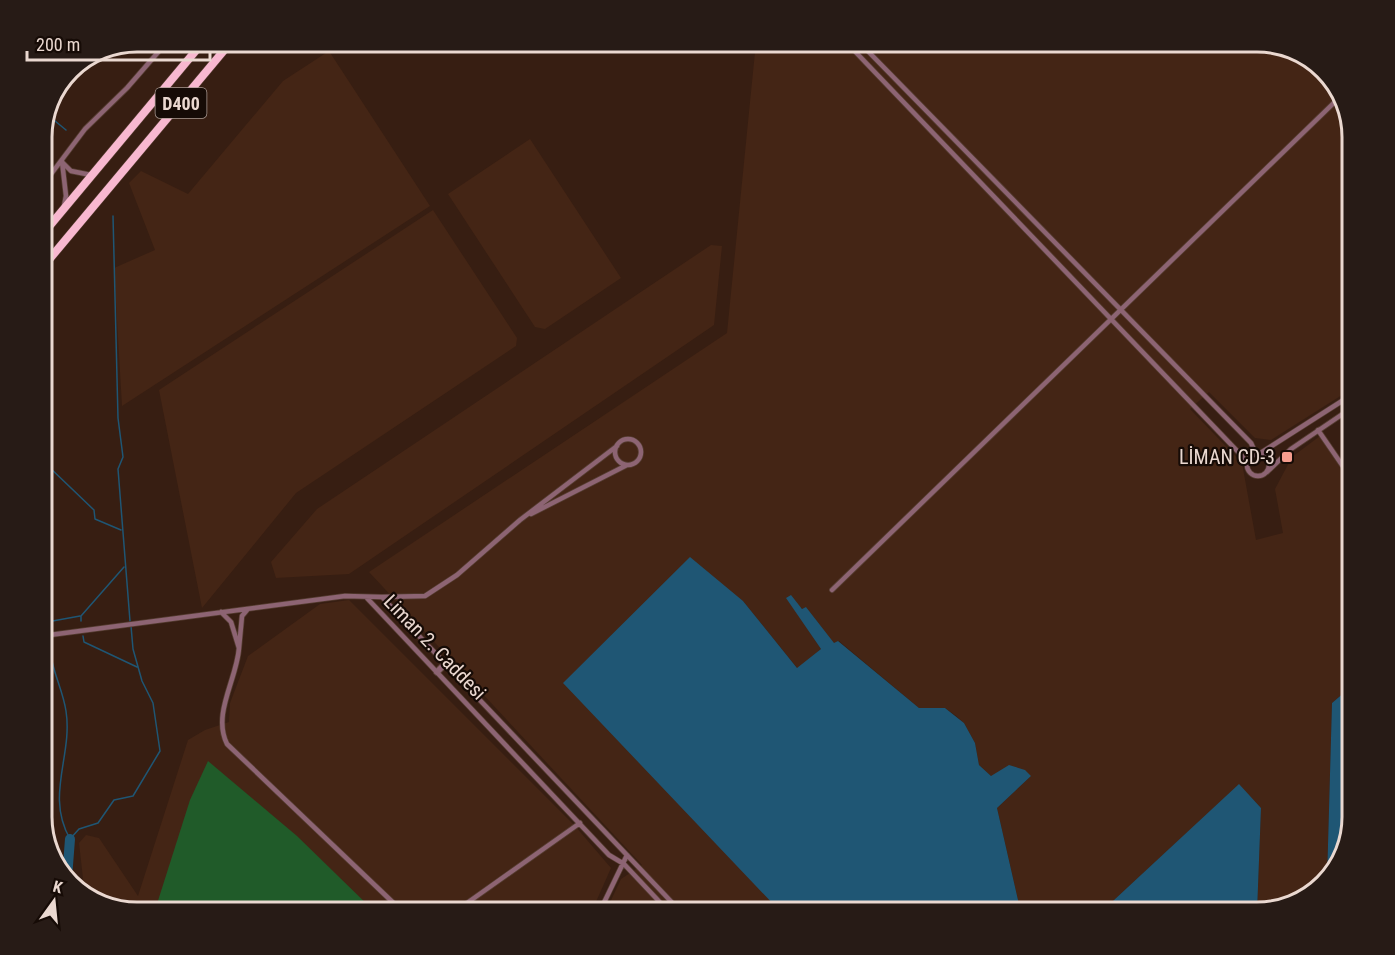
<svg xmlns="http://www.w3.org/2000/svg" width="1395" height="955" font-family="'Roboto Condensed',sans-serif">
	<rect width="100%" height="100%" fill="#371e12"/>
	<path fill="#442515" d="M756,42H1257L1311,58L1343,95L1353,137V388L1271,440L1255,438L1209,392L1190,409L1242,463L1256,540L1283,533L1275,489L1292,457L1320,436L1353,486V685L1332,703L1327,880L1300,903L1257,913L1261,808L1239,785L1100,913H1021L997,808L1031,776H991L979,765L975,743L964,723L955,715L945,708H919L839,641L834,644L806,607L803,609L787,598L821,649L798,669L743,601L777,913H605L621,879L642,865L369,572L727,333Z
		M329,51L430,206L122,406L114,268L155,250L129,183L141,171L188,194L283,81Z
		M530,139L621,278L545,329L535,327L448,194Z
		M433,210L517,338L516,346L296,493L202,608L159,390Z
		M711,245L722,246L714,325L349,574L276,578L271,562L317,509Z
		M349,600L575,826L611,868L591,913H138L84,897L80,892L84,887L79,843L86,835L99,838L138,896L188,740L205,730L229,722L230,703L248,656L320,604Z"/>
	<path fill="#205b29" d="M208,761L297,836L376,913H160L156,907L190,800Z"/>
	<path fill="#1f5674" d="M690,557L743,601L797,668L821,649L786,598L791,595L802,609L806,607L834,643L838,641L919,708H945L964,723L975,743L979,765L991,776L1009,765L1025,770L1031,776L997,808L1021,913H777L776,907L563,683Z
		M1353,685C1353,733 1364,847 1327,880L1332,703Z
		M1239,784L1261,808L1257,913H1100Z"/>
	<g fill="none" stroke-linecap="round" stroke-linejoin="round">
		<path stroke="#1f5674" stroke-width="1.5" d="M49,116L66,130
			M113,216L118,418L123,457L118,469L130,621
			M42,446L47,465L94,510L95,519L121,530
			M81,621V616L124,567
			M42,622H47L51,627L50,633
			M47,622L80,616
			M83,636L84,642L137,667
			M50,638C49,668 62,685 66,711C73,756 45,795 70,839L79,829L98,823L114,800L133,796L160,751L153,703L142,681L133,649L131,626"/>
		<path stroke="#1f5674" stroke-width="10" d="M67,878L70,839"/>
		<defs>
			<path id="minor" d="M846,42L1242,456L1247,464
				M859,42L1251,443L1256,454
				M62,161L66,196L64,206
				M62,162L71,171L91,175
				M42,186L85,129L127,88L167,42
				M1318,430L1353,481
				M615 452a13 13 0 1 1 26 0a13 13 0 1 1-26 0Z
				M1259,454L1353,394
				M1247 465a11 11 0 1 1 22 0a11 11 0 1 1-22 0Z
				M1267,472L1291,449L1353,407
				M531,514L627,465
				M832,590L1343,94
				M366,597L609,855L624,864L670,913
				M382,597L425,596L457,575L520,520L617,446
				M221,612L231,622L239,648L242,616L247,610
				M42,636L345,596L382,597L682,913
				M239,648C237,679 212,714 227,744L404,913
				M453,913L580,823
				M599,913L627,855"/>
			<path id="tertiary" d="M437,672L445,664"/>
			<path id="trunk" d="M42,235L203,42
				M42,268L231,42"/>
		</defs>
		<use href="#minor" stroke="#543c30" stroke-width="6"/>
		<use href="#tertiary" stroke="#543c30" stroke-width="8"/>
		<use href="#trunk" stroke="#543c30" stroke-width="9"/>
		<use href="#minor" stroke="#8d6473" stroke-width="4.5"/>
		<use href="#tertiary" stroke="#8d6473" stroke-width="6"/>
		<use href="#trunk" stroke="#f8b8d0" stroke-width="8"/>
	</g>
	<rect fill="#f59d8e" stroke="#160b06" stroke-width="2" x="1281" y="451" width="12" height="12" rx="3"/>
	<g text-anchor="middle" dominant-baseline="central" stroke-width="4.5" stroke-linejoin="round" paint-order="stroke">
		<rect fill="#160b06" stroke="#aa9a93" stroke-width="1.5" x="155.5" y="88" width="51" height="30" rx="4.5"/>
		<g font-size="18" font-weight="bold" fill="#ead8d0">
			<text x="181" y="103">D400</text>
		</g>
		<g font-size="20" fill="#ead8d0" stroke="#160b06" text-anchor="end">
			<text x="1275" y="457">LİMAN CD-3</text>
		</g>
		<g font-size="20" fill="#ead8d0" stroke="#160b06">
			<text transform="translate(435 647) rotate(46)">Liman 2. Caddesi</text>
		</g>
	</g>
	<path d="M0 0H1395V955H0ZM137 52H1257A85 85 0 0 1 1342 137V817A85 85 0 0 1 1257 902H137A85 85 0 0 1 52 817V137A85 85 0 0 1 137 52Z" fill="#271b16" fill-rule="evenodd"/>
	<path fill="none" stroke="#ead8d0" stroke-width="3" d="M137 52H1257A85 85 0 0 1 1342 137V817A85 85 0 0 1 1257 902H137A85 85 0 0 1 52 817V137A85 85 0 0 1 137 52Z"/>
	<g transform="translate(54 901) rotate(15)" stroke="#160b06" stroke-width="4.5" paint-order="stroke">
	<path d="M0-4.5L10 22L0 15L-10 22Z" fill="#ead8d0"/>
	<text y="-9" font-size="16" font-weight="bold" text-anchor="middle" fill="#ead8d0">K</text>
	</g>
	<path d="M27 51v9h183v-9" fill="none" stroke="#ead8d0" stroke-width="3"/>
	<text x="36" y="51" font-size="18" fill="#ead8d0" stroke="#160b06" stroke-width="4.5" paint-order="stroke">200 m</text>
</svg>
